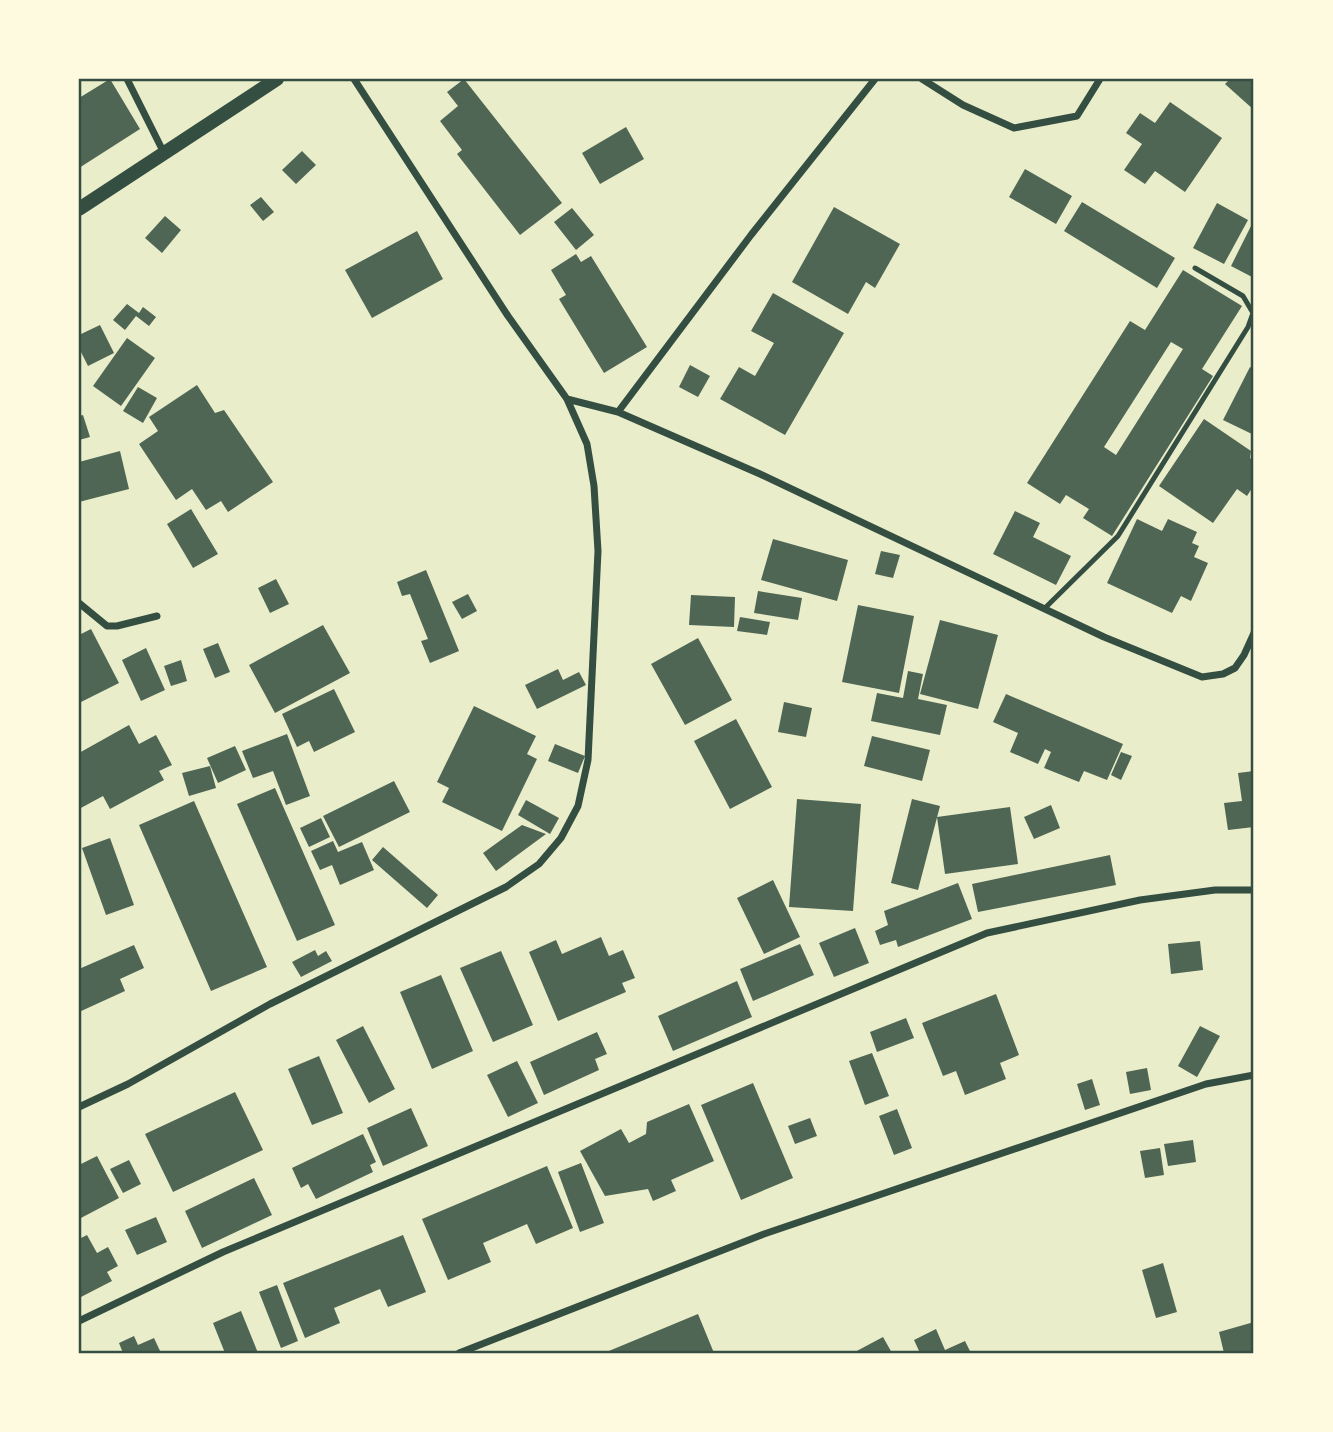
<svg xmlns="http://www.w3.org/2000/svg" width="1333" height="1432" font-family="'Varela Round',sans-serif">
	<rect width="100%" height="100%" fill="#e9edc9"/>
	<path fill="#4f6655" fill-rule="evenodd" d="M110,79L140,129L79,168V98Z
		M464,79L562,203L520,235L457,154L462,150L440,121L458,106L447,92Z
		M1230,79H1254V110L1225,84Z
		M1170,102L1222,138L1185,192L1155,171L1145,184L1124,170L1142,144L1126,133L1140,113L1155,123Z
		M626,127L644,159L600,184L582,153Z
		M302,151L316,165L296,184L282,170Z
		M1025,169L1072,196L1056,224L1009,197Z
		M261,197L274,212L263,221L250,205Z
		M1082,202L1175,258L1157,288L1064,231Z
		M1217,203L1248,220L1224,264L1193,248Z
		M834,207L900,244L875,288L866,282L848,314L792,282Z
		M572,208L594,235L576,250L554,222Z
		M165,216L181,230L162,253L145,238Z
		M1254,220V278L1231,266Z
		M417,231L443,279L372,318L345,270Z
		M576,254L581,262L591,256L647,347L604,373L559,299L566,295L551,270Z
		M1183,270L1242,306L1202,369L1213,376L1112,536L1083,518L1089,509L1066,495L1060,504L1027,483L1130,321L1145,330ZM1171,342L1183,349L1116,455L1104,447Z
		M773,293L844,333L785,435L720,399L739,367L755,376L774,343L751,331Z
		M127,304L139,313L143,307L156,317L149,326L136,316L125,330L113,320Z
		M100,325L114,353L88,366L79,348V335Z
		M127,338L155,358L121,406L93,386Z
		M690,365L710,376L698,397L679,387Z
		M1250,367L1254,369V435L1223,420Z
		M197,385L215,413L224,410L273,482L228,512L221,501L206,510L192,489L176,500L139,444L158,431L149,417Z
		M138,387L157,398L143,423L123,411Z
		M83,415L90,437L79,440V416Z
		M1204,419L1251,451L1250,458L1254,461V485L1247,496L1237,489L1213,523L1159,486Z
		M120,451L129,489L79,502V462Z
		M191,509L218,554L193,568L167,524Z
		M1015,511L1040,523L1033,537L1071,556L1056,585L993,554Z
		M1137,519L1162,531L1168,519L1197,532L1192,543L1199,546L1194,557L1208,563L1191,601L1181,596L1172,613L1107,583Z
		M773,539L848,560L837,601L761,580Z
		M881,551L900,555L893,578L875,574Z
		M426,570L459,651L430,663L421,641L428,639L410,594L402,596L397,582Z
		M276,579L289,604L270,613L258,588Z
		M758,591L802,598L798,620L754,613Z
		M468,594L477,611L462,619L452,602Z
		M691,595L735,597L734,627L689,625Z
		M858,605L914,616L899,693L842,682Z
		M740,617L770,622L767,635L737,631Z
		M940,620L998,635L978,709L920,694Z
		M323,625L350,673L275,713L249,665Z
		M91,629L119,683L79,703V635Z
		M698,638L732,700L685,725L651,664Z
		M218,643L230,672L215,678L203,649Z
		M146,648L165,690L141,701L122,660Z
		M181,660L187,681L171,686L164,666Z
		M558,669L563,680L579,672L586,685L537,709L525,685Z
		M908,671L923,674L918,699L947,705L940,735L871,721L877,693L903,698Z
		M334,689L355,732L314,752L309,741L297,747L282,714Z
		M1006,694L1123,744L1107,780L1084,771L1079,782L1044,768L1051,752L1045,749L1038,764L1010,752L1018,733L993,722Z
		M784,702L812,708L806,737L778,732Z
		M474,706L536,736L527,754L537,759L502,831L442,802L449,788L437,782Z
		M736,719L772,787L730,809L694,741Z
		M129,725L139,744L156,735L172,765L159,771L164,780L110,809L103,796L79,809V753Z
		M287,734L310,796L286,805L273,771L253,778L242,751Z
		M872,736L930,750L922,781L864,766Z
		M555,744L585,756L578,773L548,761Z
		M235,746L246,770L218,783L207,758Z
		M1121,752L1132,756L1121,780L1111,775Z
		M210,766L216,788L189,796L182,773Z
		M1254,771V827L1228,830L1224,803L1242,801L1238,773Z
		M394,781L410,812L339,847L323,816Z
		M275,788L335,925L297,941L237,804Z
		M797,799L861,804L853,911L789,907Z
		M912,799L940,806L918,890L891,883Z
		M526,800L559,818L550,834L518,815Z
		M194,801L267,967L211,991L139,825Z
		M1051,805L1060,828L1034,839L1024,817Z
		M1010,807L1018,864L945,874L937,817Z
		M321,818L330,837L309,847L300,828Z
		M522,825L546,834L496,871L483,853Z
		M110,838L134,905L106,915L82,848Z
		M333,841L338,852L362,842L374,870L340,885L332,865L320,870L311,851Z
		M383,847L438,895L427,908L372,860Z
		M1110,855L1116,885L978,912L972,884Z
		M773,880L800,937L764,954L737,898Z
		M958,883L972,919L898,947L896,940L880,945L875,931L888,925L884,911Z
		M855,928L869,963L834,977L819,943Z
		M601,937L609,956L623,950L635,978L622,983L626,992L558,1021L529,952L556,940L562,954Z
		M1200,941L1203,970L1171,974L1168,944Z
		M800,944L814,975L753,1001L740,969Z
		M134,945L144,968L120,979L125,991L79,1012V969Z
		M315,950L318,956L326,951L332,961L301,977L292,962Z
		M501,951L533,1025L493,1042L460,968Z
		M441,975L473,1051L432,1069L400,992Z
		M737,981L752,1017L673,1051L658,1016Z
		M996,994L1019,1055L1000,1063L1006,1079L965,1095L956,1071L943,1076L922,1023Z
		M906,1018L914,1038L877,1052L870,1032Z
		M363,1026L395,1089L369,1103L336,1040Z
		M1200,1026L1220,1036L1197,1077L1178,1066Z
		M597,1032L607,1054L595,1059L599,1070L544,1095L530,1062Z
		M872,1053L889,1096L865,1105L849,1061Z
		M319,1056L343,1113L312,1125L288,1069Z
		M517,1061L538,1103L508,1117L487,1075Z
		M1147,1068L1151,1090L1130,1094L1126,1072Z
		M1092,1079L1100,1105L1085,1110L1077,1084Z
		M753,1083L793,1178L741,1200L701,1105Z
		M235,1092L263,1150L173,1192L145,1134Z
		M689,1104L714,1161L671,1180L676,1191L653,1201L648,1189L605,1196L580,1151L621,1129L629,1143L646,1134L647,1122Z
		M411,1108L428,1146L383,1166L367,1128Z
		M897,1109L912,1148L894,1155L879,1116Z
		M810,1118L817,1136L795,1144L788,1126Z
		M363,1134L376,1162L370,1165L373,1172L316,1199L308,1184L301,1188L292,1168Z
		M1193,1140L1196,1162L1168,1166L1164,1144Z
		M1160,1148L1164,1175L1145,1178L1140,1151Z
		M97,1156L119,1198L79,1219V1165Z
		M129,1160L141,1184L123,1193L110,1169Z
		M581,1163L604,1223L580,1232L558,1172Z
		M547,1166L573,1228L536,1244L527,1224L483,1243L491,1262L448,1280L422,1219Z
		M254,1178L272,1215L202,1248L185,1211Z
		M156,1217L167,1242L137,1255L125,1230Z
		M87,1235L97,1253L108,1247L118,1266L107,1272L112,1281L79,1298V1239Z
		M403,1235L426,1292L388,1307L380,1289L334,1308L340,1323L305,1338L283,1283Z
		M1163,1263L1177,1312L1156,1318L1142,1270Z
		M277,1285L298,1341L281,1348L259,1292Z
		M241,1311L258,1353H225L213,1323Z
		M698,1314L714,1353H604Z
		M1254,1322V1353H1224L1219,1332Z
		M936,1329L945,1350L965,1341L971,1353H920L914,1340Z
		M134,1336L138,1345L154,1338L161,1353H123L119,1343Z
		M883,1337L892,1353H853Z"/>
	<g fill="none" stroke-linecap="round" stroke-linejoin="round">
		<path stroke="#344e41" stroke-width="5" d="M1044,609L1118,536L1248,327L1253,313L1243,296L1195,268"/>
		<path stroke="#344e41" stroke-width="7" d="M127,79L164,153
			M922,79L963,105L1014,128L1077,116L1100,79
			M567,399L618,412L751,235L875,79
			M618,412L760,474L1104,637L1202,677L1223,674L1235,668L1244,655L1254,633
			M79,603L107,626H117L157,616
			M79,1107L128,1084L270,1004L506,887L539,864L561,838L578,806L588,760L598,551L594,486L587,444L567,399L508,316L354,79
			M79,1321L223,1252L987,933L1140,900L1215,890H1254
			M459,1353L764,1234L1206,1084L1254,1075"/>
		<path stroke="#344e41" stroke-width="14" d="M79,209L277,79"/>
	</g>
	<rect width="1333" height="1432" fill="none" stroke="#fefae0" stroke-width="161"/>
	<rect x="80" y="80" width="1172" height="1272" fill="none" stroke="#344e41" stroke-width="2.5"/>
</svg>
